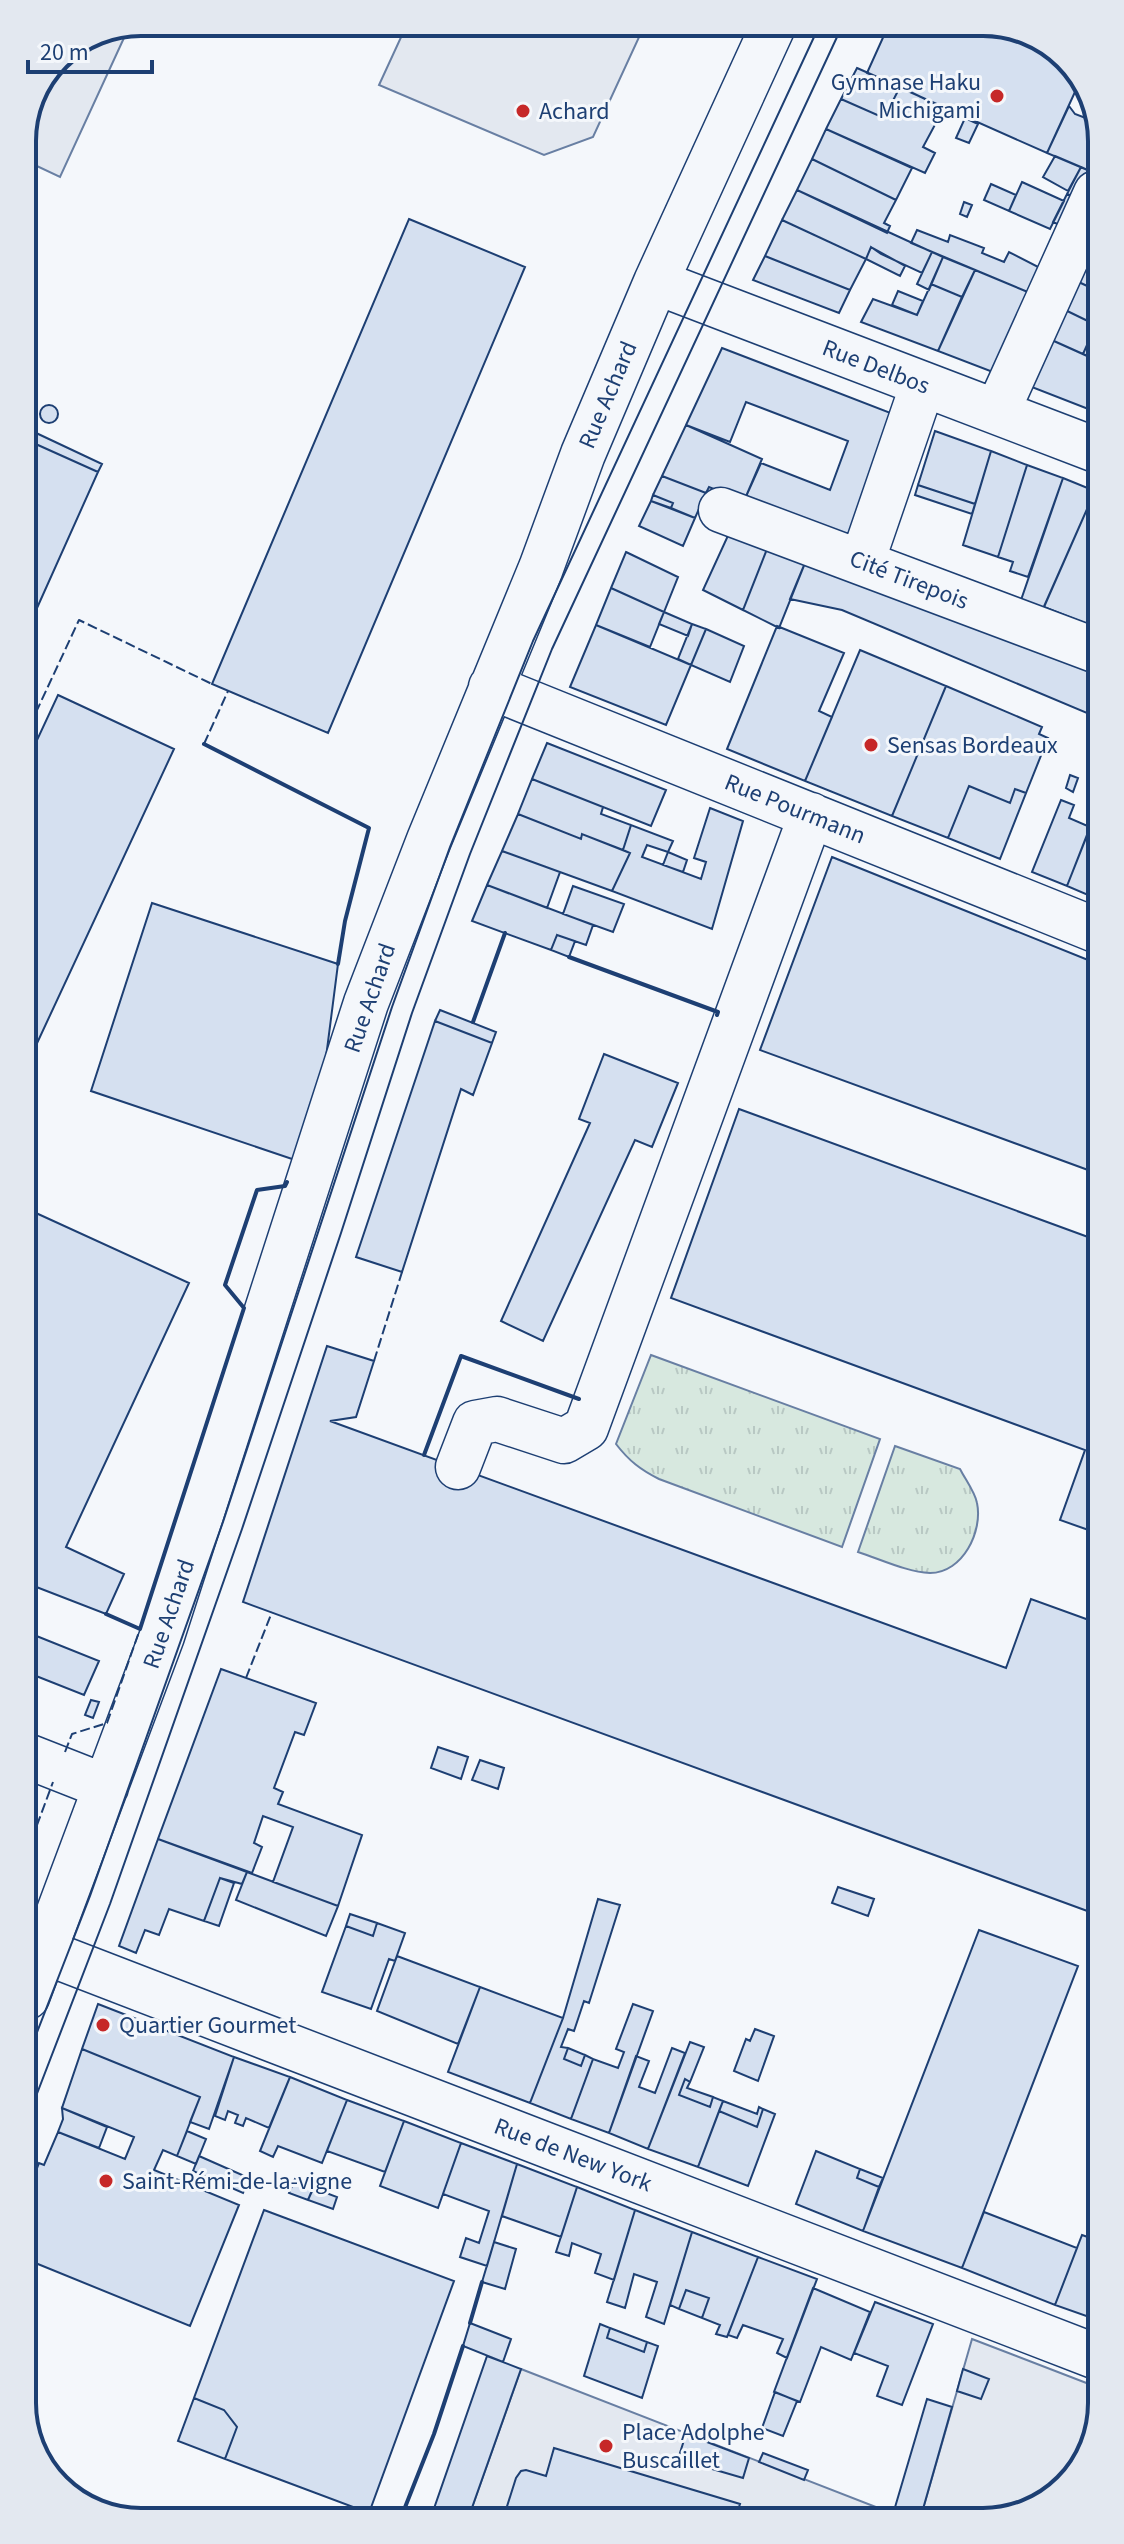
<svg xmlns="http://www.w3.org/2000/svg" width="1124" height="2544" font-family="'Source Sans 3',sans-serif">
	<defs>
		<pattern id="grass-tufts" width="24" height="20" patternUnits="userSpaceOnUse" patternTransform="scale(2)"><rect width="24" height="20" fill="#d7e8df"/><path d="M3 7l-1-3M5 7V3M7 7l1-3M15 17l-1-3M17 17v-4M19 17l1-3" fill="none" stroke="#b8c8c3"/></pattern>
	</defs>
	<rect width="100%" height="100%" fill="#f4f7fb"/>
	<path fill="url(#grass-tufts)" stroke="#687fa3" stroke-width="2" d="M651,1355L880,1439L842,1547L659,1479C641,1470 629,1461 616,1444Z
		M895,1446L960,1469C965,1479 975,1492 977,1503C983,1531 963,1573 930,1573C907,1572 880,1559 858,1552Z"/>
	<path fill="#e3e8f0" stroke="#687fa3" stroke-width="2" d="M408,22H646L593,137L544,155L379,85Z
		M129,27L60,177L22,159V134L57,57Z
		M972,2339L1102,2389V2403L1082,2469L1022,2516H921Z
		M521,2369L899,2516L468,2519Z"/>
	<path fill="#d5e0f0" stroke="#1d3f73" stroke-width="2" d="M890,22H991L1055,46L1080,81L1047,153L867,73Z
		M857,68L900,87L884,118L841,99Z
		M900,87L944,108L923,147L935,153L925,173L826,129L841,99L884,118Z
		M1069,106L1075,114L1096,122V165L1092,172L1047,153Z
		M965,118L978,124L969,143L956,138Z
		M826,129L912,168L896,200L812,159Z
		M1055,156L1081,167L1068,191L1043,177Z
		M812,159L896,200L884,223L890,226L887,233L797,190Z
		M1081,167L1092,172L1079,199L1067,194Z
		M1022,182L1064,201L1050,229L1009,211Z
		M991,184L1016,195L1009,211L984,200Z
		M797,190L932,252L922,273L881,254L871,247L866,259L782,220Z
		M1067,194L1079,199L1066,228L1053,222Z
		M964,202L972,205L967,217L960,214Z
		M409,219L525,267L328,733L212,684Z
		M782,220L866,259L850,290L765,256Z
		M917,230L948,242L950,235L984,248L982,253L1004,262L1009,252L1046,271L1035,295L911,243Z
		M1088,244L1096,248V290L1072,279Z
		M871,247L905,266L900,276L866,259Z
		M932,252L943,257L929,290L917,284Z
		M765,256L850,290L839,313L753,280Z
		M943,257L975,270L962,297L931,284Z
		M975,270L1035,295L998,374L938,351Z
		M1072,279L1096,290V325L1059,307Z
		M931,284L962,297L938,351L861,322L873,299L917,315Z
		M898,291L923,301L917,315L892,305Z
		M1059,307L1096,325L1083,354L1045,337Z
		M1096,325V360L1083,354Z
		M1045,337L1096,360V412L1024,384Z
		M722,348L901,417L861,545L744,501L761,463L830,490L848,441L746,402L730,442L686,425Z
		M40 414a9 9 0 1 1 18 0a9 9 0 1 1-18 0Z
		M686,425L762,459L744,501L709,487L706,493L662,476Z
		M23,428L34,432L23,456Z
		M935,431L991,451L975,504L918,485Z
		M34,432L102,464L98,472L29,441Z
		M29,441L98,472L24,637L23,455Z
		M991,451L1027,465L998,557L963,545Z
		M1027,465L1063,478L1028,577L1010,571L1013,562L998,557Z
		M662,476L706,493L695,518L671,508L673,503L653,495Z
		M1063,478L1095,491L1042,611L1020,603Z
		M918,485L975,504L972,514L915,495Z
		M1095,491L1097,492V628L1044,607Z
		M653,495L673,503L671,508L651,501Z
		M651,501L695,518L683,546L639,526Z
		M731,529L769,544L743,610L703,590Z
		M769,544L807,558L779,628L743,610Z
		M626,552L678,577L664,612L611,588Z
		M807,558L1097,665V707L1094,716L842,610L790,599Z
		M611,588L664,612L650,647L596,625Z
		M664,612L692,624L688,636L659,624Z
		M692,624L706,629L691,665L678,659Z
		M596,625L691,665L666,725L570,687Z
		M777,626L844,653L819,711L832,717L805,781L727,749Z
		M706,629L744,646L730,682L691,665Z
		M860,650L946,686L892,816L805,781Z
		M946,686L1042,727L1039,734L1048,738L1026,793L1015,789L1010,803L969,786L948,838L892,816Z
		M58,695L174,749L25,1069L24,768Z
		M547,743L666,790L651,826L532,779Z
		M1070,775L1078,778L1073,792L1066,788Z
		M532,779L603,807L601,814L631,825L623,850L582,834L581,839L518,814Z
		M969,786L1010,803L1015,789L1026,793L1000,859L948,838Z
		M1061,800L1074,805L1069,818L1090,827L1067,886L1032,872Z
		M710,808L743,821L712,929L612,891L630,853L623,850L631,825L673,841L668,852L647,845L642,857L701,879L706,862L694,858Z
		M518,814L581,839L582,834L630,853L612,891L502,851Z
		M1092,823L1098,826V892L1095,898L1067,886Z
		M502,851L560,872L547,908L487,885Z
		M668,852L687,860L683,872L663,865Z
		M832,857L1098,964L1099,1174L760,1050Z
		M487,885L593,925L586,945L557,935L551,950L472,921Z
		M573,886L624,904L613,932L563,914Z
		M152,903L338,964L324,1073L295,1160L91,1091Z
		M557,935L575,941L569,957L551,950Z
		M440,1010L496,1032L492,1043L435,1021Z
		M435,1021L492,1043L473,1095L461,1089L402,1272L356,1257Z
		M604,1054L678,1083L652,1147L635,1140L543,1341L501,1321L590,1123L579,1119Z
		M739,1109L1099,1241L1100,1534L1060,1520L1085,1450L671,1298Z
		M25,1208L189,1283L66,1547L124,1574L106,1614L26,1583Z
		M327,1346L374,1361L356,1417L330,1421L1006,1668L1031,1599L1100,1624L1101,1916L243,1602Z
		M29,1633L99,1661L84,1695L26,1672V1641Z
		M221,1669L316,1703L304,1735L295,1732L274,1788L283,1792L278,1804L362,1835L338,1906L273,1882L293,1827L263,1816L254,1843L262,1847L252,1873L158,1839Z
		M91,1700L99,1702L93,1718L85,1715Z
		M438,1747L468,1757L461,1779L431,1768Z
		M480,1760L504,1768L498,1789L472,1780Z
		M158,1839L247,1872L242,1884L220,1878L204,1921L169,1909L159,1935L145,1930L136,1953L119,1946Z
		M247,1872L338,1906L326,1936L236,1900Z
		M220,1878L234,1883L219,1926L204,1921Z
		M838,1887L874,1899L868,1916L832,1903Z
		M598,1899L620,1905L589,2003L584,2001L574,2031L568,2029L561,2047L568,2048L564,2059L581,2066L585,2055L593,2059L571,2119L530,2103L563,2018Z
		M350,1914L377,1923L373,1936L346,1926Z
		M377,1923L405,1933L395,1961L389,1959L371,2009L322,1992L346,1926L373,1936Z
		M979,1930L1078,1966L962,2268L863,2231Z
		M397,1956L480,1987L458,2044L377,2011Z
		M480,1987L563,2018L530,2103L448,2072Z
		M98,2004L234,2057L209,2129L190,2122L200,2097L82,2049Z
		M633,2004L653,2011L609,2133L571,2119L593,2059L618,2068L624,2052L616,2049Z
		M755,2029L774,2036L758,2081L734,2071L746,2039L750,2041Z
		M690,2042L704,2047L690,2082L685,2079L679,2095L710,2107L713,2097L723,2101L698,2167L648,2149Z
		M568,2048L585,2055L581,2066L564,2059Z
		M672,2048L685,2053L648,2149L609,2133L636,2056L649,2061L639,2087L655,2093Z
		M82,2049L200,2097L177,2156L163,2150L154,2170L239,2205L190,2326L28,2260V2192L39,2163L44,2165L58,2132L125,2159L134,2137L62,2108Z
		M234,2057L290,2077L269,2128L246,2118L243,2126L235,2123L238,2115L228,2111L225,2120L215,2116Z
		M290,2077L347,2100L322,2163L278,2146L273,2157L260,2151Z
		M685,2079L690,2082L687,2088L713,2097L710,2107L679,2095Z
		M347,2100L404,2121L385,2172L327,2151Z
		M723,2101L757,2114L759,2107L763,2109L757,2127L719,2111Z
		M62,2108L107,2127L99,2148L58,2132L63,2119Z
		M763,2109L775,2114L748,2186L698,2167L719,2111L757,2127Z
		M404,2121L461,2143L438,2208L380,2186Z
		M187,2131L206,2139L196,2164L177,2156Z
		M461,2143L517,2164L487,2266L460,2257L466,2238L479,2243L489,2211L443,2194Z
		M816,2151L860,2169L857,2178L879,2187L863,2231L796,2204Z
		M199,2156L249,2178L243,2193L193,2171Z
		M517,2164L577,2187L561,2237L502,2216Z
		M860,2169L883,2178L879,2187L857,2178Z
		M295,2179L314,2187L308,2200L289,2193Z
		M577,2187L635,2210L614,2280L595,2273L601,2254L572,2243L569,2256L556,2252Z
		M313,2188L337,2197L333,2209L308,2200Z
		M264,2210L454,2281L369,2513L225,2459L237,2427L224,2410L194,2398Z
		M635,2210L692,2232L664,2324L646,2317L657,2282L634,2274L625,2308L607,2302Z
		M984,2212L1077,2248L1055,2305L962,2268Z
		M692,2232L758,2257L727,2337L716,2334L720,2325L702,2318L709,2298L686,2290L679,2309L670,2305Z
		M1082,2235L1102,2242V2292L1092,2318L1055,2305Z
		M494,2242L516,2249L505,2289L482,2282Z
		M758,2257L817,2279L787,2358L777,2353L783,2339L743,2325L737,2338L728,2335Z
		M813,2288L870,2312L851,2360L821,2347L800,2402L774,2392Z
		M686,2290L709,2298L702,2318L679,2309Z
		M1102,2292V2322L1092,2318Z
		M875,2302L933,2324L902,2405L877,2396L888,2366L854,2353Z
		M470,2323L511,2339L503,2362L463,2346Z
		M600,2324L610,2328L607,2338L644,2352L647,2342L658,2346L642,2398L584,2376Z
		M610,2328L647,2342L644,2352L607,2338Z
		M487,2356L521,2369L468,2519L430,2520Z
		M963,2369L989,2379L981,2399L957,2391Z
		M775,2392L797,2401L783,2436L762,2428Z
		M194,2398L224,2410L237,2427L225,2459L178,2441Z
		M927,2399L952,2407L921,2516H899L893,2514Z
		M686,2434L749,2458L743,2478L678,2459Z
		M554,2448L740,2504L739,2507L757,2517L503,2519L516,2478L521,2471L526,2470L546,2476Z
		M763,2453L808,2470L804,2480L759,2462Z"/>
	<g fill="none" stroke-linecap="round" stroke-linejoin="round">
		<defs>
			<path id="minor" d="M656,282L1096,450
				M997,412L1096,193
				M721,510L1097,651
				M862,562L923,384
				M491,687L1098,931
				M458,1467L475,1423L497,1419L564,1441L586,1428L811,815
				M27,1756L106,1787
				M45,1952L1102,2359
				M27,1997L162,1636L366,1003L429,840L541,568L583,454L656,282L775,22"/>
		</defs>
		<use href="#minor" stroke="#1d3f73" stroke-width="47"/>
		<use href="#minor" stroke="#f4f7fb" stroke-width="44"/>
		<path stroke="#1d3f73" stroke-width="2" d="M27,2058L90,1896L223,1522L392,1007L450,847L533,641L821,22
			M28,2117L110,1904L242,1529L341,1233L412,1013L470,854L552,649L844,22"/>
		<path stroke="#1d3f73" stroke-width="2" stroke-dasharray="10 4" stroke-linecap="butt" d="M24,738L79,620L212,684
			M204,744L228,691
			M374,1361L402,1272
			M246,1678L272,1612
			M65,1752L72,1734L107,1723L140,1629
			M27,1852L53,1782"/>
		<path stroke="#1d3f73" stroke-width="4" d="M204,744L369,828L345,921L338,964
			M569,957L718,1012L717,1015
			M473,1022L505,933
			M424,1455L461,1356L579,1399
			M106,1614L140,1629L244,1308L225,1285L257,1190L285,1186L287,1182
			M470,2323L482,2282
			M400,2520L434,2434L463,2346"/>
	</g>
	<g fill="#c62828" stroke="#f4f7fb" stroke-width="3">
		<circle cx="997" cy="96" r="8"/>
		<circle cx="523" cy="111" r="8"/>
		<circle cx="871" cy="745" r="8"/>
		<circle cx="103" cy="2025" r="8"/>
		<circle cx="106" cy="2181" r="8"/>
		<circle cx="606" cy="2446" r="8"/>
	</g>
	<g text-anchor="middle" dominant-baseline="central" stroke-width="6" stroke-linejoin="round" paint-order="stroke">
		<g font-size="24" fill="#1d3f73" stroke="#f4f7fb" text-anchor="start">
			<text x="981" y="82" text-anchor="end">Gymnase Haku<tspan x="981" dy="28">Michigami</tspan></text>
			<text x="539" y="111">Achard</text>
			<text x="887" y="745">Sensas Bordeaux</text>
			<text x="119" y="2025">Quartier Gourmet</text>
			<text x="122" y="2181">Saint-Rémi-de-la-vigne</text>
			<text x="622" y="2432">Place Adolphe<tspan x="622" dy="28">Buscaillet</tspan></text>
		</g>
		<g font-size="24" fill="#1d3f73" stroke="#f4f7fb">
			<text transform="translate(876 367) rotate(21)">Rue Delbos</text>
			<text transform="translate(608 395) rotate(-67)">Rue Achard</text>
			<text transform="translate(909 580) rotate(21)">Cité Tirepois</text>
			<text transform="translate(795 809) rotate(22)">Rue Pourmann</text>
			<text transform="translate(370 998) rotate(-71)">Rue Achard</text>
			<text transform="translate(169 1614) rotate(-71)">Rue Achard</text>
			<text transform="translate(573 2155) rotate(21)">Rue de New York</text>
		</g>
	</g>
	<path d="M0 0H1124V2544H0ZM141 36H983A105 105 0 0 1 1088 141V2403A105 105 0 0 1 983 2508H141A105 105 0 0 1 36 2403V141A105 105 0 0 1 141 36Z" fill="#e3e8f0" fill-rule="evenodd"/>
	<path fill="none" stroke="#1d3f73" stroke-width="4" d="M141 36H983A105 105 0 0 1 1088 141V2403A105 105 0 0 1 983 2508H141A105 105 0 0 1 36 2403V141A105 105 0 0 1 141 36Z"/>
	<path d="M28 60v12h124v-12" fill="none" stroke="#1d3f73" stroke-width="4"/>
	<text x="40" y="60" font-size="24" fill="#1d3f73" stroke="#f4f7fb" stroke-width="6" paint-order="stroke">20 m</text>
</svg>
